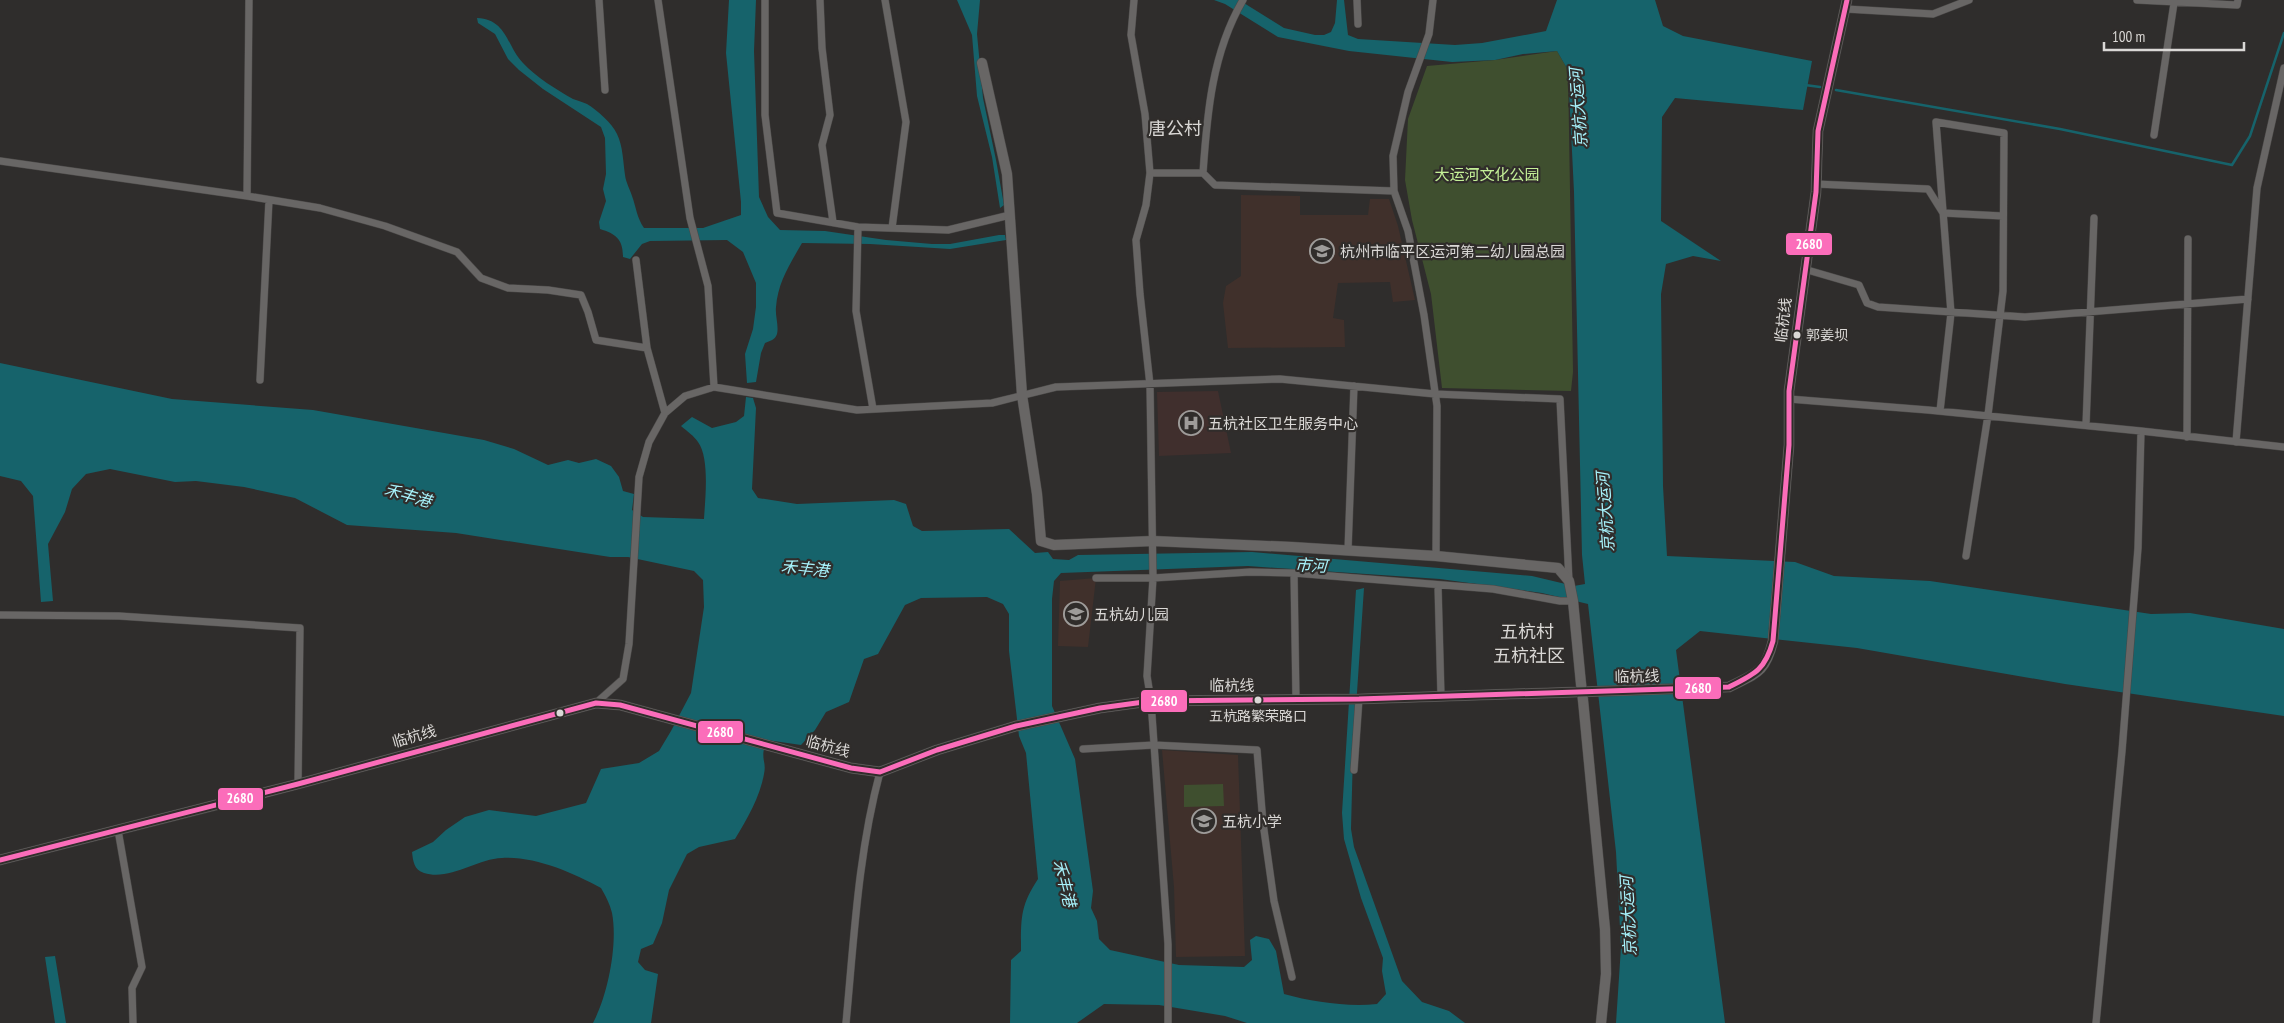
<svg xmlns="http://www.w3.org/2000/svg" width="2284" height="1023" font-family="'PT Sans Narrow','Noto Sans SC',sans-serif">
	<rect width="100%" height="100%" fill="#2f2d2c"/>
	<path fill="#40302b" d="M1241,195L1300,196V215H1368L1370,199H1389L1398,226L1415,300L1393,302L1390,282L1338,283L1333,318L1344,320L1345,347L1228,348L1223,303L1226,286L1241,276Z
		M1096,578L1088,647L1058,646L1060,581Z
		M1162,750L1238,755L1245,956L1176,957L1174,887Z"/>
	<path fill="#402f2d" d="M1218,391L1231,453L1159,456L1157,392Z"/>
	<path fill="#3f4f2f" d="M1557,51L1568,70L1573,372L1571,391L1442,388L1431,294L1412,220L1405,180L1408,119L1427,66L1495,60Z
		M1223,784L1224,806L1184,807V785Z"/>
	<path fill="#16636b" d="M729,0H756L754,51L759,197L768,217L780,230L825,231L886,240L932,244H950L999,235H1005L1006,240L950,249L870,244L802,243C790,264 778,282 776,307C775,316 779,326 777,334C775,340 770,341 765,343L761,353L756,382L747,383L745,354L753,329L756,307V283L743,252L727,240L650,241L642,244L630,259L623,257C623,239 616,234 600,229L599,222L606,201L603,189L606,174L605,138L601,127L543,89L519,70L508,59L495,34L478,23L477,18C507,19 507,47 523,63C536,77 557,90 573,99C578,101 583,102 587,104C597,110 612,123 617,134C623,146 623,162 625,175C626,183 630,189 632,196C636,207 637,218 644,228H703L741,215V202L726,53Z
		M957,0H980L977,34L983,98L996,160L1004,205L1000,208L992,157L977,96L972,35Z
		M1214,0H1239L1284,28L1315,35H1324L1331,32L1335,23L1337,0H1344L1348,35L1358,39L1455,45L1482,43L1546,31L1557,0H1655L1663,26L1683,36L1812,61L1803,110L1675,98L1662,117L1661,221L1721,261L1693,256L1666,264L1661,294L1663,486L1667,556L1795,562L1834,576L1930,581L2151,614L2190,613L2284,629V716L2065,684L1857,648L1700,631L1676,650L1725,1023H1616L1621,947L1616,852L1588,604L1542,593L1440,579L1248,566L1061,573L1054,581L1052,599V706L1075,759L1093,891L1091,908L1097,921L1099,939L1110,950L1179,965L1244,967L1252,960L1250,940L1256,936L1269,939L1276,951L1284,994C1313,1002 1347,1007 1377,1004L1386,994L1382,971L1383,958L1361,898L1344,839L1342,813L1356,590L1364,588L1353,752L1351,829L1354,847L1402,981L1422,1002L1449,1011L1465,1023H1247L1225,1016L1159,1005L1104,1004L1077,1023H1010L1011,960L1021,951C1021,919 1020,906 1038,879L1026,753L1019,736L1009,651V614L1003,604L987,597L921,598L905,605L878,654L864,659L849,702L826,712L815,730L801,745L767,740C759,759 767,760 764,774C760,797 747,819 735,839L699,847L687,854L669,890L662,923L653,944L641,949L638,962L645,970L658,974L651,1023H593C608,995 618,944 612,913C610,904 605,895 601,888C573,873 535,856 502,858C476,859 450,881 424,873C414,870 413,861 412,852L433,842L446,830L465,817L489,810L536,816L586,803L601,769L639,763L659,751L671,731L691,693L704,607L703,580L694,571L628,557H610L456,533L347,525L295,498L244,487L196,481L175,482L110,469L86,474L72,489L65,512L48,544L53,601L41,602L33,496L21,481L0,476V363L172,399L313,410L484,440L514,449L548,465L568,460L579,463L596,459L611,466L619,477L623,491L634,494L632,510L643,517L704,519C705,500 710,458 698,442C694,436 687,431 681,426L692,417L712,428L736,422L744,416L746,397L753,398L756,408L752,489L758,498L797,504L894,500L906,504L913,526L922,531L1009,529L1035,553L1048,552L1053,559L1069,560L1078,555L1252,552L1532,576L1574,586L1585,584L1582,555L1574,192L1568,70L1557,51L1523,54L1495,60L1452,62L1349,51L1278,37L1225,4Z
		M55,956L66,1023H55L45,957Z"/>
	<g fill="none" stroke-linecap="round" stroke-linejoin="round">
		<path stroke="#16636b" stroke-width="2.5" d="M1805,85L1820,87
			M1836,90L2060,129L2232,165L2250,136L2284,33"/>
		<defs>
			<path id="street" d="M599,0L605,90
				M658,0L690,218L708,286L714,387
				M765,0V115L777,213L858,227L948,230L1010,215
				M820,0L822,48L830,115L822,145L833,222
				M885,0L906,122L892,228
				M1134,0L1131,35L1145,114L1150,173
				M1243,0C1212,53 1207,114 1203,173L1215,185L1394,191
				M1357,0L1358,24
				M1433,0L1429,34L1408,92L1393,156L1394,191L1408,231L1424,315L1437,406L1436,556
				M2137,0L2237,5L2238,0
				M1846,9L1933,14L1969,0
				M2154,135L2174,3
				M0,161L247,196L249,0
				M1816,184L1928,189L1943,213L2003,216
				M247,196L320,208L385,226L457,252L481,278L508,288L548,290L581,295L588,312L596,340L647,348
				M858,227L856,311L873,409
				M636,260L647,348L665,413
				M1804,269L1859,285L1867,303L1878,307L2025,317L2248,299
				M260,380L269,200
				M1789,399L1928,410L2141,431L2138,548L2122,751L2096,1023
				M1940,411L1951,313L1936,122L2004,133L2003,291L1988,415L1966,556
				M2086,425L2094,218
				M2141,431L2284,447
				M2187,437L2188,239
				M2236,442L2257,188L2284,68
				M1348,550L1354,386
				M1294,573L1296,700
				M1096,578H1153L1250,572L1294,573L1493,589L1560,601H1573
				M1438,586L1441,696
				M0,615L119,616L300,628L298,784
				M596,703L623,679L629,644L639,477L649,442L665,413L685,396L714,387L857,410L992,403L1056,387L1280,379L1435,394L1560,399L1569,581
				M1083,749L1154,745L1257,750L1263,823L1274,901L1292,977
				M1354,770L1359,699
				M118,830L142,967L132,988L133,1023
				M846,1023C854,939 858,854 880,772
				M1168,1023V944L1151,701L1147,676L1153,578L1150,385L1140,294L1136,240L1146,205L1150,173H1203"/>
			<path id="secondary" d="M982,63L1007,174L1022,395L1037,494L1041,541L1054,545L1153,541L1292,547L1436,556L1558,568L1569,581L1573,601L1581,684
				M1583,700L1605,929L1606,974L1601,1023
				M0,860L298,784L596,703L620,705L851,768L880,772L937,750L1016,726L1100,708L1151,701L1359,699L1729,687C1757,673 1765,673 1773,641L1789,445V391L1816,192L1818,131L1847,0"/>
		</defs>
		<use href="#street" stroke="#4a4847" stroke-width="8"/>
		<use href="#secondary" stroke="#4a4847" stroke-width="11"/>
		<use href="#street" stroke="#686665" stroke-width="7"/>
		<use href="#secondary" stroke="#686665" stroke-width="10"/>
		<defs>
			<path id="secondary-bridge" d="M1581,684L1583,700"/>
		</defs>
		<use href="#secondary-bridge" stroke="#4a4847" stroke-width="11" stroke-linecap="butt"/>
		<use href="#secondary-bridge" stroke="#686665" stroke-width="10"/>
		<defs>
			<path id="bus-1" d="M0,860L298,784L596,703L620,705L851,768L880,772L937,750L1016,726L1100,708L1151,701L1359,699L1729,687C1755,674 1765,670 1773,641L1789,445V391L1816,192L1818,131L1847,0"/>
		</defs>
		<use href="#bus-1" stroke="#302d2b" stroke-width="9"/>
		<use href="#bus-1" stroke="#fb6dba" stroke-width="5"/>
	</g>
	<defs>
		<symbol id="school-ring" viewBox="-11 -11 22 22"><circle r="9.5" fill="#302d2b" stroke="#9e9c9a" stroke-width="1.5"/><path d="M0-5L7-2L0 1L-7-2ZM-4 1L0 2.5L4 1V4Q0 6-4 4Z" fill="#9e9c9a"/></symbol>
		<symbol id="hospital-ring" viewBox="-11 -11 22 22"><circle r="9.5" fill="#302d2b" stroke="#9e9c9a" stroke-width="1.5"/><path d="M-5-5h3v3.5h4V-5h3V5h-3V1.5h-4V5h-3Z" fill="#9e9c9a"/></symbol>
	</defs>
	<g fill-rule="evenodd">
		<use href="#school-ring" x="1308" y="237" width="28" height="28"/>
		<use href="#hospital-ring" x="1177" y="409" width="28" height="28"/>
		<use href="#school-ring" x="1062" y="600" width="28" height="28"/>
		<use href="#school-ring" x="1190" y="807" width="28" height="28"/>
	</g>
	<g fill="#dad8d6" stroke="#302d2b" stroke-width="2">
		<circle cx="1797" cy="335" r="4.5"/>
		<circle cx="1258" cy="700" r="4.5"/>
		<circle cx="560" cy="713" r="4.5"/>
	</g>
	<g text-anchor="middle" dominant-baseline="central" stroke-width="4.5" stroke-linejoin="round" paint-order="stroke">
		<g font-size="14" fill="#dad8d6" stroke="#302d2b" text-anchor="start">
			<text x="1806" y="335">郭姜坝</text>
			<text x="1258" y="716" text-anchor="middle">五杭路繁荣路口</text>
		</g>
		<g font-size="15" fill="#c4f097" stroke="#302d2b">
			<text x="1487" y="174">大运河文化公园</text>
		</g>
		<g font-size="15" fill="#dad8d6" stroke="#302d2b" text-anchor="start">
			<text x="1340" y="251">杭州市临平区运河第二幼儿园总园</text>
			<text x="1208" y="423">五杭社区卫生服务中心</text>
			<text x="1094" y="614">五杭幼儿园</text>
			<text x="1222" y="821">五杭小学</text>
		</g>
		<g font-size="15" fill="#dad8d6" stroke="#302d2b">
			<text transform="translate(1783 320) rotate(-83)">临杭线</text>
			<text transform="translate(1637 676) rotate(-1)">临杭线</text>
			<text x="1232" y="685">临杭线</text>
			<text transform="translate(414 736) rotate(-16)">临杭线</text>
			<text transform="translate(828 746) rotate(15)">临杭线</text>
		</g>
		<g font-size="16" font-style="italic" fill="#a6f1fa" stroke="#302d2b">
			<text transform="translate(1578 108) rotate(-94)">京杭大运河</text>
			<text transform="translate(408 495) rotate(16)">禾丰港</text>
			<text transform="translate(1605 512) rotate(-94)">京杭大运河</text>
			<text transform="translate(1311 565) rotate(3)">市河</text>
			<text transform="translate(805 568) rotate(6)">禾丰港</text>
			<text transform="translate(1065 883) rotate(76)">禾丰港</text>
			<text transform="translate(1628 916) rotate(-93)">京杭大运河</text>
		</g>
		<g font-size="18" fill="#dad8d6" stroke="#302d2b">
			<text x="1175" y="128">唐公村</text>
			<text x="1527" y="631">五杭村</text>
			<text x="1529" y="655">五杭社区</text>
		</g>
	</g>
	<g stroke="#302d2b" stroke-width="2">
		<rect x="1785" y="232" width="48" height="24" rx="5" fill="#fb6dba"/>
		<rect x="1674" y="676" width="48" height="24" rx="5" fill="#fb6dba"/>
		<rect x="1140" y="689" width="48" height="24" rx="5" fill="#fb6dba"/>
		<rect x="697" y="720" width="47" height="24" rx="5" fill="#fb6dba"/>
		<rect x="217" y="787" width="47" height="24" rx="5" fill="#fb6dba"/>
	</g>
	<g font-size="14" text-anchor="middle" font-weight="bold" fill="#fff">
		<text x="1809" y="249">2680</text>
		<text x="1698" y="693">2680</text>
		<text x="1164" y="706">2680</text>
		<text x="720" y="737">2680</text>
		<text x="240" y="803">2680</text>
	</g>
	<path d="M2104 42v8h140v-8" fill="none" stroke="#dad8d6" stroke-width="2.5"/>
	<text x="2112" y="42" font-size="15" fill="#dad8d6" stroke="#302d2b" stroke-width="4" paint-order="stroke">100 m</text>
</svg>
